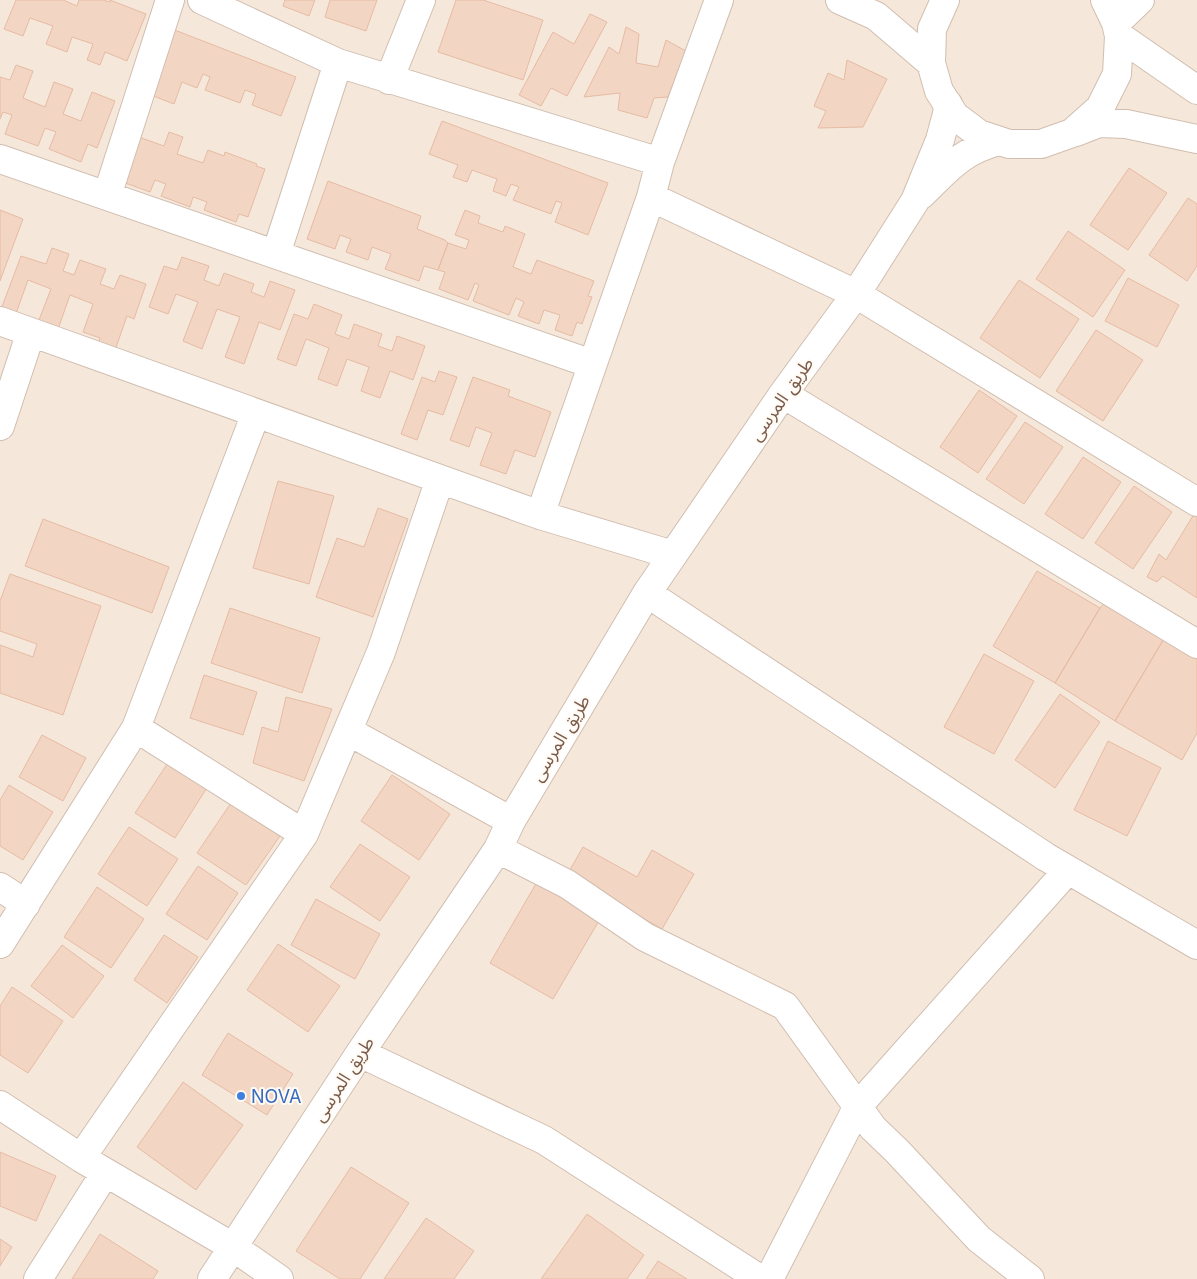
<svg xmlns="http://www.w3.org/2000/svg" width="1197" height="1279" font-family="Inter,'Noto Sans Arabic',sans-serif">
	<rect width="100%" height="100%" fill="#fdf6ec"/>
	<path fill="#f5e8da" d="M0,0H1197V1279H0Z"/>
	<path fill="#f3d5c3" stroke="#e6bba3" d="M16,0H63L77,6L79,0H103L110,2V0L146,14L127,61L105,52L100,65L87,60L93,44L72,37L67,52L46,44L53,26L30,18L23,36L4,29Z
		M285,0H315L309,16L283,6Z
		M330,0H377L366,31L325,17Z
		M456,0H483L543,20L523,80L438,52Z
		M590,14L607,22L567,96L551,88L541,106L519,95L553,32L574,44Z
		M626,27L639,34L636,63L658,67L666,40L686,51L668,97L654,98L647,118L618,110L620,93L584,97L609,47L619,54Z
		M172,29L296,77L281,116L252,105L256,94L245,90L240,103L205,90L210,77L203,74L197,88L182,82L174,104L148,94Z
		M847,60L887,79L863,127L818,128L826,111L814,106L828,73L844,80Z
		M16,65L33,71L23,98L45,107L54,82L73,89L63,114L81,121L92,92L115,101L97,148L88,144L81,162L49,149L56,132L45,128L38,146L5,134L12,115L3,112L0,119V77L10,80Z
		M442,121L608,183L588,235L555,222L562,203L556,201L551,214L513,200L519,187L511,184L506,196L493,191L497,179L472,170L467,182L453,177L458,165L429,154Z
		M169,132L183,137L177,154L203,163L208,150L224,156L225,152L257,164L256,166L265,169L248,217L239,214L236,222L204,210L207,202L193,197L190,207L161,196L166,184L155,180L150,192L120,181L136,136L164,146Z
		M1129,168L1167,193L1128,250L1090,225Z
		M328,181L421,216L417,229L445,240L448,243L438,270L424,266L419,281L385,269L391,254L372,247L368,260L346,252L351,239L340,235L335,249L307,239Z
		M1188,198L1197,204V266L1187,281L1149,255Z
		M0,210L23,219L0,281Z
		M465,210L480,216L478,223L503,232L505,226L525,234L513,267L531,274L537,260L594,281L588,296L592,297L582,324L577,322L572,336L555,330L560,315L544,310L539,324L518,316L524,302L516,298L509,315L473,301L479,285L475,283L468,300L439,289L445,272L438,270L448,243L466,249L469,240L455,235Z
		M1068,231L1125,270L1093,317L1036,279Z
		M52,248L69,254L63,271L74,275L80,260L106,269L100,284L114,289L120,275L146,284L134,319L127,316L114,353L97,347L100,338L83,332L93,304L70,295L57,332L37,325L51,289L28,280L14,319L0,312L21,256L46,264Z
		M182,257L209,266L204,280L219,286L224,273L254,284L251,292L264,297L270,281L295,290L280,330L259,322L244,364L225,357L240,317L217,309L202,349L183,341L198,302L176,294L168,314L149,307L164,266L177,270Z
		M1128,278L1179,305L1157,347L1105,321Z
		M1019,280L1079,319L1040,378L980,338Z
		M314,304L342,315L335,334L349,339L354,324L382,334L378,346L392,351L397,336L425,346L413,380L390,371L380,398L361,391L369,367L347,359L337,386L318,379L329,348L306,339L296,366L277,359L294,314L308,319Z
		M1096,330L1143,360L1103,421L1056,391Z
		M439,371L457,377L443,415L428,410L417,440L401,434L422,377L435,382Z
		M473,377L510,390L508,396L551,412L535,457L515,450L506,474L480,465L492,433L476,427L469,447L450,440Z
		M979,390L1017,416L978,473L940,447Z
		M1025,422L1063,447L1024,504L986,479Z
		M1083,457L1121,482L1083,539L1045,514Z
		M278,481L334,496L309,584L253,568Z
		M1134,486L1172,512L1133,569L1095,543Z
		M378,508L408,519L373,617L316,597L337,538L364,547Z
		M1194,514L1197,516V598L1163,576L1157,582L1147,577L1159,554L1166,560Z
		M43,519L169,567L152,613L25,566Z
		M1037,571L1100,608L1055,683L993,646Z
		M10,574L101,606L63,715L0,693V645L33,657L37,644L0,631V601Z
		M1105,602L1165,637L1115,721L1055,683L1100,608Z
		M230,608L320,638L302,693L211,663Z
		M1165,637L1197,656V733L1182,760L1115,721Z
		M984,654L1034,681L994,754L944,727Z
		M204,675L257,692L243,735L190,718Z
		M1060,694L1100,722L1055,788L1015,760Z
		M286,697L332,709L304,781L253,763L262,727L278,732Z
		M42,735L86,758L63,801L19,777Z
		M1108,741L1161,768L1127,836L1074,810Z
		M171,758L210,783L175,838L135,813Z
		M392,775L450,814L419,860L361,821Z
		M9,785L53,812L23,860L0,846V800Z
		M231,803L280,836L246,885L197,853Z
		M129,827L178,859L147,906L98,874Z
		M360,844L410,877L380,921L330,887Z
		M583,847L637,877L652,850L694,874L662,929L567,875Z
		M198,866L238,893L207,940L166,914Z
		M537,882L600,919L553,999L490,963Z
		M97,887L144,919L111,968L64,937Z
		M316,899L380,934L355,979L291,945Z
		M164,935L198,957L167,1003L134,980Z
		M278,944L340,986L308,1032L247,990Z
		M62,945L104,976L73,1018L31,986Z
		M12,987L63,1021L28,1073L0,1055V1006Z
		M228,1033L293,1074L267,1115L202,1075Z
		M183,1082L243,1125L196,1190L137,1147Z
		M0,1152L56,1176L36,1221L0,1206Z
		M351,1167L409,1203L360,1279H340L296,1251Z
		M587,1214L644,1255L627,1279H541Z
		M426,1218L474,1251L454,1279H384Z
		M100,1234L158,1271L153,1279H72Z
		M0,1239L12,1247L0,1266Z
		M658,1261L687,1279H646Z"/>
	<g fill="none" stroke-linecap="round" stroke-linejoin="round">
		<defs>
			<path id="minor" d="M202,0L338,63L660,162
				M840,0L876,16L931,63
				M945,0L932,29L931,63L939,91L955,116L979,134L1009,144H1041L1072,133L1100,108L1117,74L1119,36L1116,23L1105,0
				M1116,23L1140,0
				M1119,36L1197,90
				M389,80L421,0
				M1076,132L1099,123L1126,124L1197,139
				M0,159L592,364
				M921,195C948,169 961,151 999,141
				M107,196L170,0
				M651,197L856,294L1197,502
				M276,254L338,63
				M0,321L540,515L673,555
				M783,394L1197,644
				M0,426L31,332
				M540,515L651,197L660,162L719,0
				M647,593L1046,857L1197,945
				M136,728L304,834
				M348,731L511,821
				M498,849L567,884L645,937L785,1006L873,1128L897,1151L979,1239L1030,1279
				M0,887L26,904
				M0,944L136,728L256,413
				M360,1053L544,1140L760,1279
				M0,1105L81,1158L233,1247L279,1279
				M81,1158L304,834L381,652L440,479
				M38,1279L105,1173
				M212,1279L360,1053L498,849L511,821L647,593L783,394L856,294L915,201L940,140L947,114L948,104
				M769,1279L858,1106L1068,870"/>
		</defs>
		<use href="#minor" stroke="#d1beb0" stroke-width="30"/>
		<use href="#minor" stroke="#fff" stroke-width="28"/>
	</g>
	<circle fill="#3f7fe0" stroke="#fffaf3" stroke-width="2" cx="241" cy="1096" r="5"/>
	<g text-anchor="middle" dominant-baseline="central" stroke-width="4" stroke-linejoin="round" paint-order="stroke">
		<g font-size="18" fill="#7a5c4d" stroke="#fffaf3">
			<text transform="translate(781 399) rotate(-55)">طريق المرسى</text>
			<text transform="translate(560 738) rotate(-59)">طريق المرسى</text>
			<text transform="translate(343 1079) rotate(-57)">طريق المرسى</text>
		</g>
		<g font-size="18" fill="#366cbe" stroke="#fffaf3" text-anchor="start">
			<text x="251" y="1096">NOVA</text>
		</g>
	</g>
</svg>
